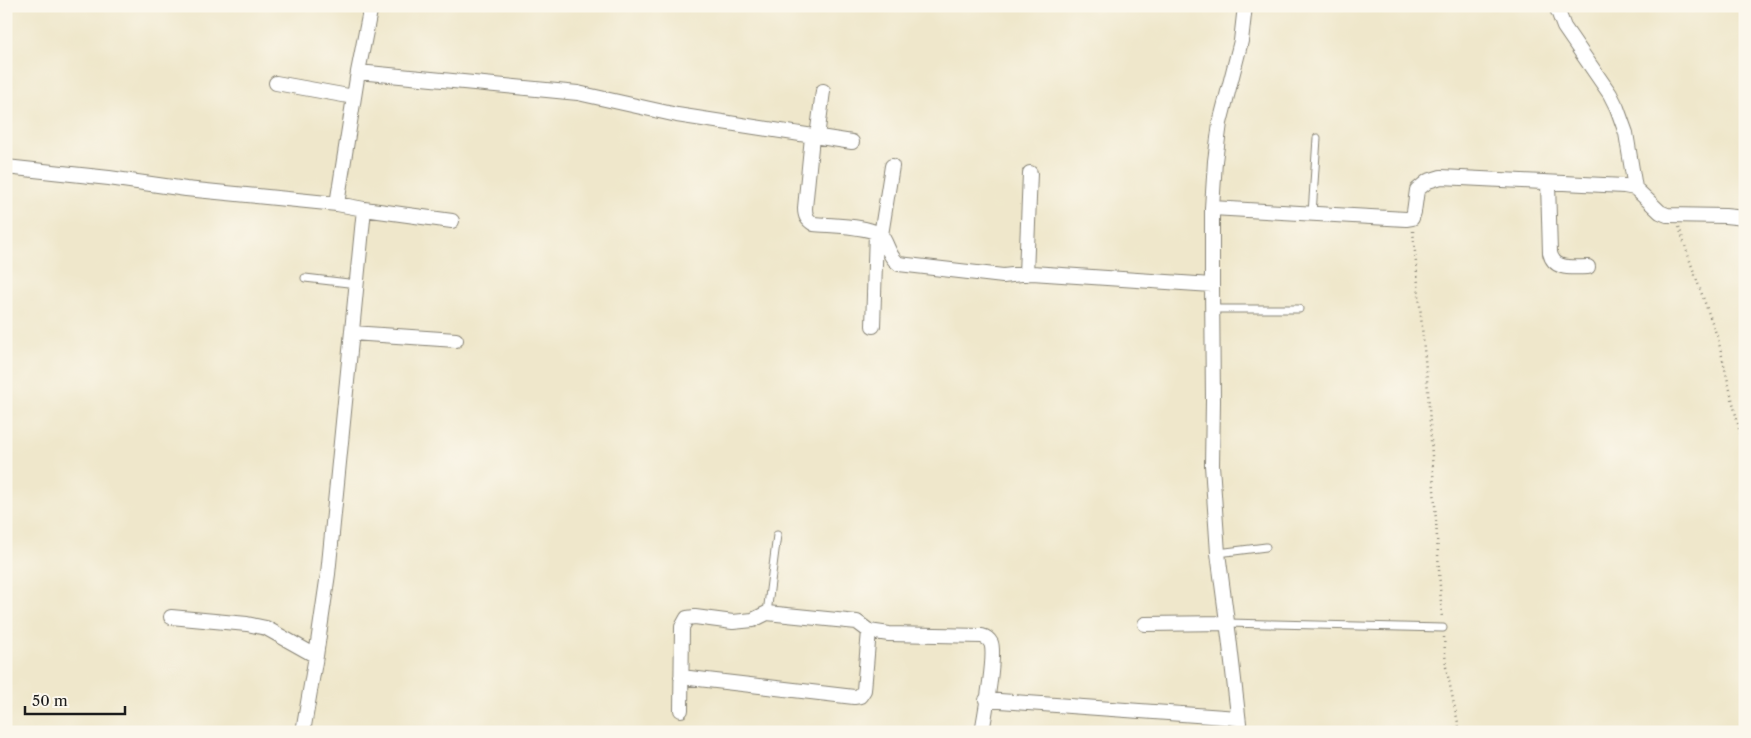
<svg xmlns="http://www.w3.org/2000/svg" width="1751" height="738" font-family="'Libre Caslon Text',serif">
	<rect width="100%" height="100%" fill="#fbf7ec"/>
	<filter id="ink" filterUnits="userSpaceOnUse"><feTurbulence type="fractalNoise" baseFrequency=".02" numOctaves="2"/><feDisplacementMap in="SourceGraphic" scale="10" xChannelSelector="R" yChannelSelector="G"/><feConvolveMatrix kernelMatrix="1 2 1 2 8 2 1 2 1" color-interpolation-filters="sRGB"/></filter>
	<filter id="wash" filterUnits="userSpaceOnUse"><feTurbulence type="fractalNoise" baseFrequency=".0096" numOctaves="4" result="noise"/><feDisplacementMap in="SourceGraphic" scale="20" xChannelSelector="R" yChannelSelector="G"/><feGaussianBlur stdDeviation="1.12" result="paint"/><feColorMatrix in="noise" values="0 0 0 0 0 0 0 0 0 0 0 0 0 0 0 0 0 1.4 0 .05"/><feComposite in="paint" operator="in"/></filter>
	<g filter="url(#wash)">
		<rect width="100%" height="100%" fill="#efe7cb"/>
	</g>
	<g filter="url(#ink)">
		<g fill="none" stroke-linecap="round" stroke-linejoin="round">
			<defs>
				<path id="service" d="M1312,214L1317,138
					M305,278L357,284
					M1212,309H1299
					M1218,553L1266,547
					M767,613L777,535
					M1228,623L1443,628"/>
				<path id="minor" d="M1556,6L1564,27L1610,94L1617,108L1626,133L1635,188
					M358,72L578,93L677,115L852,142
					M276,83L354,97
					M812,137L805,208C805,216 807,220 814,224C830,226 874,225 883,238C889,248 889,257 899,264L1003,276L1032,273L1212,285
					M817,137L823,91
					M6,167L109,178L186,189L337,204L364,209L452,221
					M1548,183L1550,253C1554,271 1574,267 1588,267
					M337,204L358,72L371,6
					M1212,208L1406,219L1412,218L1414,212L1417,190L1428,181L1441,177L1624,186L1635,188L1660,212L1667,215L1725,216L1745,218
					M881,235L892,166
					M1026,274L1030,173
					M873,326L876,232
					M352,333L456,340
					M171,617L247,624L266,628L316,656
					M1145,624L1228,623
					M681,677L854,697L860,696L864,690L869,631
					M986,700L1238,718
					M681,710L682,627L687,618L695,617L733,622L753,620L767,613L857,622L869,631L889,634L982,636C986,637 989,639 991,643C996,655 985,715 982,732
					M303,732L316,656L328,574L364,209
					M1240,732L1229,637L1218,553L1212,465L1213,401L1212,285V208L1215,161L1220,123L1241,41L1245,6"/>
			</defs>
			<use href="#service" stroke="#868274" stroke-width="9"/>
			<use href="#minor" stroke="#868274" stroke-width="16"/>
			<path stroke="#868274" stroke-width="2.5" stroke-dasharray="1 4" stroke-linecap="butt" d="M1679,227L1691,264L1718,339L1745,454
				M1413,231L1428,391L1442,619
				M1444,637L1446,667L1460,732"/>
			<use href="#service" stroke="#fff" stroke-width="7"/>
			<use href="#minor" stroke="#fff" stroke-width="14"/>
		</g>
	</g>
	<rect width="1751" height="738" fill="none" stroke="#fbf7ec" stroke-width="25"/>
	<path d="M25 706v8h100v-8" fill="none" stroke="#1c1c1c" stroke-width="2.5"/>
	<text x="32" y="706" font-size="15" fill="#1c1c1c" stroke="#fbf7ec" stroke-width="4" paint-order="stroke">50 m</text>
</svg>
